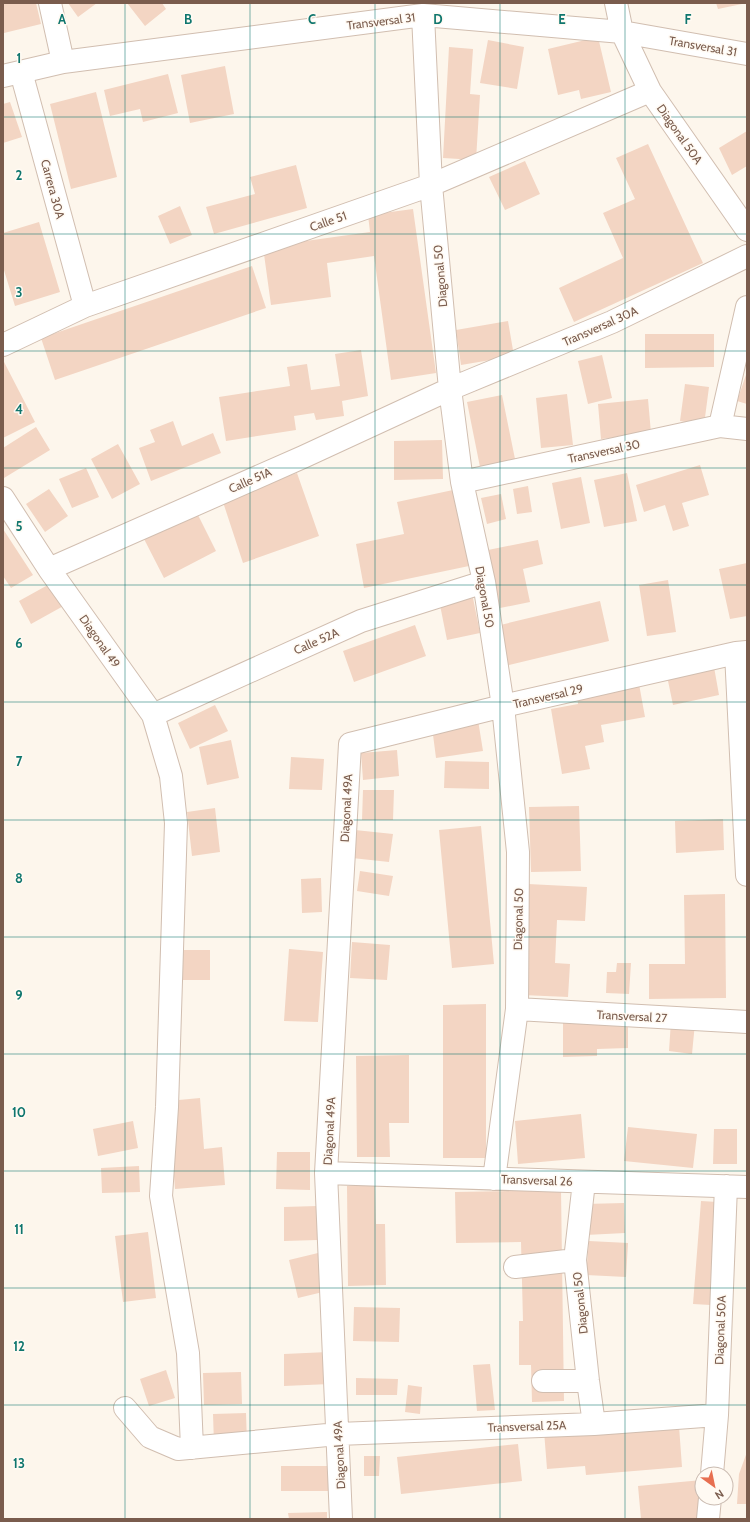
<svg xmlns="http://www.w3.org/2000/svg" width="750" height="1522" font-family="Cabin,sans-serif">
	<rect width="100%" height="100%" fill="#fdf6ec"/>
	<path fill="#f3d5c3" d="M3,3H36L41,24L4,33Z
		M68,3H97L78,17Z
		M127,3H162L166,9L145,26Z
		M716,3H742V4L718,9Z
		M598,37L611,92L581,99L579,90L558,95L548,49Z
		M488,40L524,47L517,89L480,83Z
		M449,47L473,49L470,94L480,95L476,160L443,158Z
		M225,66L234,114L190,123L181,75Z
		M168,74L178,113L143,122L140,109L110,116L104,90Z
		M96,92L117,177L71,189L50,104Z
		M10,102L22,137L3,143V104Z
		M747,131V166L732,175L719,148Z
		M648,144L703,263L574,322L559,288L623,258L603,213L635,199L616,158Z
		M525,161L540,194L505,210L489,177Z
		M296,165L307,208L214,234L206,207L255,194L250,177Z
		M180,206L192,235L170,244L158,216Z
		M413,209L436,373L391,380L374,256L327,263L331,297L271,305L263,247L370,232L368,215Z
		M39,222L60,292L15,306L3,267V233Z
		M252,266L266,308L55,380L41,338Z
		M508,321L514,356L461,365L456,330Z
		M645,334H714V367L645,368Z
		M361,350L368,396L342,401L344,416L316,420L314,413L294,416L296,430L226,441L219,397L290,386L287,367L307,364L311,390L340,386L335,354Z
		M602,355L612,398L588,404L578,361Z
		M3,360L35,422L3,438Z
		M747,372V404L737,401Z
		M685,384L709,387L704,425L680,421Z
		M567,394L573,445L541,448L536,398Z
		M502,395L515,459L480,467L467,402Z
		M648,399L651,433L601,439L598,404Z
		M173,421L182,446L213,433L221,453L151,481L139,448L155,442L150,430Z
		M36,427L50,450L4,478L3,476V448Z
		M442,440L443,479L394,480V441Z
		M118,444L140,484L112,499L91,459Z
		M700,465L709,495L682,503L689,526L673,531L665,505L644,512L636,485Z
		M86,468L99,497L72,508L59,479Z
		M297,473L319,536L243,563L222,499Z
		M627,473L637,521L604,527L594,480Z
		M581,477L590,523L561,529L552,483Z
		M528,486L532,512L517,514L513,489Z
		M49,489L68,516L45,532L26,504Z
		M453,490L469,566L364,588L356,544L404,534L397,502Z
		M501,494L506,519L487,524L481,498Z
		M195,509L216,551L164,578L143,537Z
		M3,529L33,575L11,588L3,576Z
		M538,540L543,564L523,569L530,602L495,609L483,551Z
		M747,563V616L730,619L719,569Z
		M668,580L676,632L647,636L639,585Z
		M55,581L67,604L31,624L19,601Z
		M473,598L480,633L447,640L440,605Z
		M600,601L609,641L505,666L496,626Z
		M415,625L426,656L354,682L343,651Z
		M714,667L719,695L673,705L667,676Z
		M639,684L645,717L601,725L604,742L585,746L590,769L562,774L551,709L578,704L577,695Z
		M215,705L228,731L190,749L178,723Z
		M478,720L483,751L436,758L432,727Z
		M231,740L239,778L207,785L199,747Z
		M397,750L399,776L363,780L361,753Z
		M291,757L324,759L322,790L289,789Z
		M445,761L489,762V789L444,788Z
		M363,790H394L393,820H362Z
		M579,806L581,871L531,872L529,807Z
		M215,808L220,852L192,856L187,812Z
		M723,819L724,850L676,853L675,821Z
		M481,826L494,964L452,968L439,830Z
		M355,830L393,834L389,862L352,858Z
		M360,871L393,876L389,896L357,891Z
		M321,878L322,912L302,913L301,879Z
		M528,884L587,887L585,921L557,920L555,963L570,964L568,997L522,995Z
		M725,894L726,998L649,999V964H685L684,895Z
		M352,942L390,945L387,980L350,978Z
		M289,949L323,952L318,1022L284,1021Z
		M175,950H210V980H175Z
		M617,963H631L629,994L606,993L607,972H616Z
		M486,1004V1158H443V1005Z
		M628,1020V1048L597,1049V1056L563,1057V1022Z
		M671,1021L695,1023L692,1054L669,1051Z
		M409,1055V1123H389L390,1157H357L356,1056Z
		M200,1098L204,1149L222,1147L225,1185L175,1189L168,1101Z
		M581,1114L585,1158L518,1164L515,1121Z
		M133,1121L138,1148L98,1156L93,1129Z
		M628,1127L697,1134L693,1168L624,1161Z
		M714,1129H737V1164H713Z
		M277,1152H310V1190L276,1189Z
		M139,1166L140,1192L102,1193L101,1168Z
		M375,1185L376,1224H385L386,1285L348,1286L347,1186Z
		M561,1190L564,1401L532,1402L531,1365H519V1321H523L521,1242L456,1243L455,1192Z
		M701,1201L734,1203L728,1306L693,1304Z
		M624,1203L625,1233L586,1235L585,1204Z
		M317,1206V1240L284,1241V1207Z
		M148,1232L156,1298L123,1302L115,1236Z
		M589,1241L628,1243L626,1277L586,1275Z
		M318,1253L327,1291L298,1298L289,1260Z
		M354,1307L400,1308L399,1342L353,1341Z
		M328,1352L330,1384L284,1386V1354Z
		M490,1364L495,1410L477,1411L473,1365Z
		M166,1370L175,1398L149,1406L140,1379Z
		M241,1372L242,1404L204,1405L203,1373Z
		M356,1378L398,1379L397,1395H356Z
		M408,1385L422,1387L420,1414L405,1412Z
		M246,1413L247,1443L214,1444L213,1414Z
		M679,1426L682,1467L586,1475L585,1466L547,1469L544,1431Z
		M518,1444L522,1481L401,1494L397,1457Z
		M747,1452V1504H737L739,1474Z
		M364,1456H380L379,1476H364Z
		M281,1466H331V1491H281Z
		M702,1480L703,1519H641L638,1486Z
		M327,1512V1519H289L288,1513Z"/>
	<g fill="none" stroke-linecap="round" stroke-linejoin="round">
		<defs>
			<path id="minor" d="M50,3L63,62
				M616,3L622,32L650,91L747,230
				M423,15L431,185L450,389L462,482L484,582L503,706L518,852L517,1009L494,1179
				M21,72L85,306
				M3,76L63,62L423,15L622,32L747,54
				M3,345L85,306L431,185L650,91
				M720,426L747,307
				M462,482L720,426L747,429
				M3,498L49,569L153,715L171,776L176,823L167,1107L161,1196L188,1353L192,1448
				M49,569L303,457L450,389L612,322L747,256
				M736,653L747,875
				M153,715L361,621L484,582
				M517,1009L747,1022
				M326,1173L747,1187
				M584,1182L575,1260L588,1381L594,1424
				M515,1267L575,1260
				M543,1381H588
				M125,1408L150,1437L178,1449L338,1434L594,1424L717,1415
				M712,1474L717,1415L726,1186
				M341,1519L326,1173L350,744L503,706L736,653L747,652
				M708,1519L710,1498"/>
		</defs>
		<use href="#minor" stroke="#d1beb0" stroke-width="24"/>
		<use href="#minor" stroke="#fff" stroke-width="22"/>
	</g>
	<path fill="none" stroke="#0f766e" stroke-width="1" stroke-opacity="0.55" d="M125,3V1519M250,3V1519M375,3V1519M500,3V1519M625,3V1519M3,117H747M3,234H747M3,351H747M3,468H747M3,585H747M3,702H747M3,820H747M3,937H747M3,1054H747M3,1171H747M3,1288H747M3,1405H747"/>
	<g text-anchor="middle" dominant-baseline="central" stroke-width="3" stroke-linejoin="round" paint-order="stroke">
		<g font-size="12" fill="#7a5c4d" stroke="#fffaf3">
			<text transform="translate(381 21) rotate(-7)">Transversal 31</text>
			<text transform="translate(703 46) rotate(10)">Transversal 31</text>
			<text transform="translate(680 134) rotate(55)">Diagonal 50A</text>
			<text transform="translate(53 189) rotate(75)">Carrera 30A</text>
			<text transform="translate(328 221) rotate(-19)">Calle 51</text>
			<text transform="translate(440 276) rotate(-95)">Diagonal 50</text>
			<text transform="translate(600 326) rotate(-24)">Transversal 30A</text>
			<text transform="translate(604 451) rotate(-12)">Transversal 30</text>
			<text transform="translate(250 480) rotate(-24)">Calle 51A</text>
			<text transform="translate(485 597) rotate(80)">Diagonal 50</text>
			<text transform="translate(100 641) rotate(55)">Diagonal 49</text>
			<text transform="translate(316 641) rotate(-24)">Calle 52A</text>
			<text transform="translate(548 696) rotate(-13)">Transversal 29</text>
			<text transform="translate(346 808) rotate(-87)">Diagonal 49A</text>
			<text transform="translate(518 919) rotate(-89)">Diagonal 50</text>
			<text transform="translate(632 1016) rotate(3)">Transversal 27</text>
			<text transform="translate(329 1131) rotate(-87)">Diagonal 49A</text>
			<text transform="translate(537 1180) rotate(2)">Transversal 26</text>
			<text transform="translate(580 1303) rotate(-96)">Diagonal 50</text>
			<text transform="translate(720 1330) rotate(-88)">Diagonal 50A</text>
			<text transform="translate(527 1426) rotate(-2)">Transversal 25A</text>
			<text transform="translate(339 1455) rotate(-93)">Diagonal 49A</text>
		</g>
	</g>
	<g font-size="13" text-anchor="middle" font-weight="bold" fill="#0f766e" stroke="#fffaf3" stroke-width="3" stroke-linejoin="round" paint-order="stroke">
		<text x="62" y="24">A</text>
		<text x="188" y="24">B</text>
		<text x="312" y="24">C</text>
		<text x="438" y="24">D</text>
		<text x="562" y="24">E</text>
		<text x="688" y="24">F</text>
		<text x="19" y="63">1</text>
		<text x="19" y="180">2</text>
		<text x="19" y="297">3</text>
		<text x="19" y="414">4</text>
		<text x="19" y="531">5</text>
		<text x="19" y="648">6</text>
		<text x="19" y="766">7</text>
		<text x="19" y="883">8</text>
		<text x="19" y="1000">9</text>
		<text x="19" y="1117">10</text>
		<text x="19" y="1234">11</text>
		<text x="19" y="1351">12</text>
		<text x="19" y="1468">13</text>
	</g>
	<rect width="750" height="1522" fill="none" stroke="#7a5c4d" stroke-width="8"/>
	<g transform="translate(714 1486) rotate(147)"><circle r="19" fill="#fffaf3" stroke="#cabbb1"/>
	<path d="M0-3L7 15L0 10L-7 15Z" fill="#e76f51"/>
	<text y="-6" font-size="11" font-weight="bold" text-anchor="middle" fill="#7a5c4d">N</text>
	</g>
</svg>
